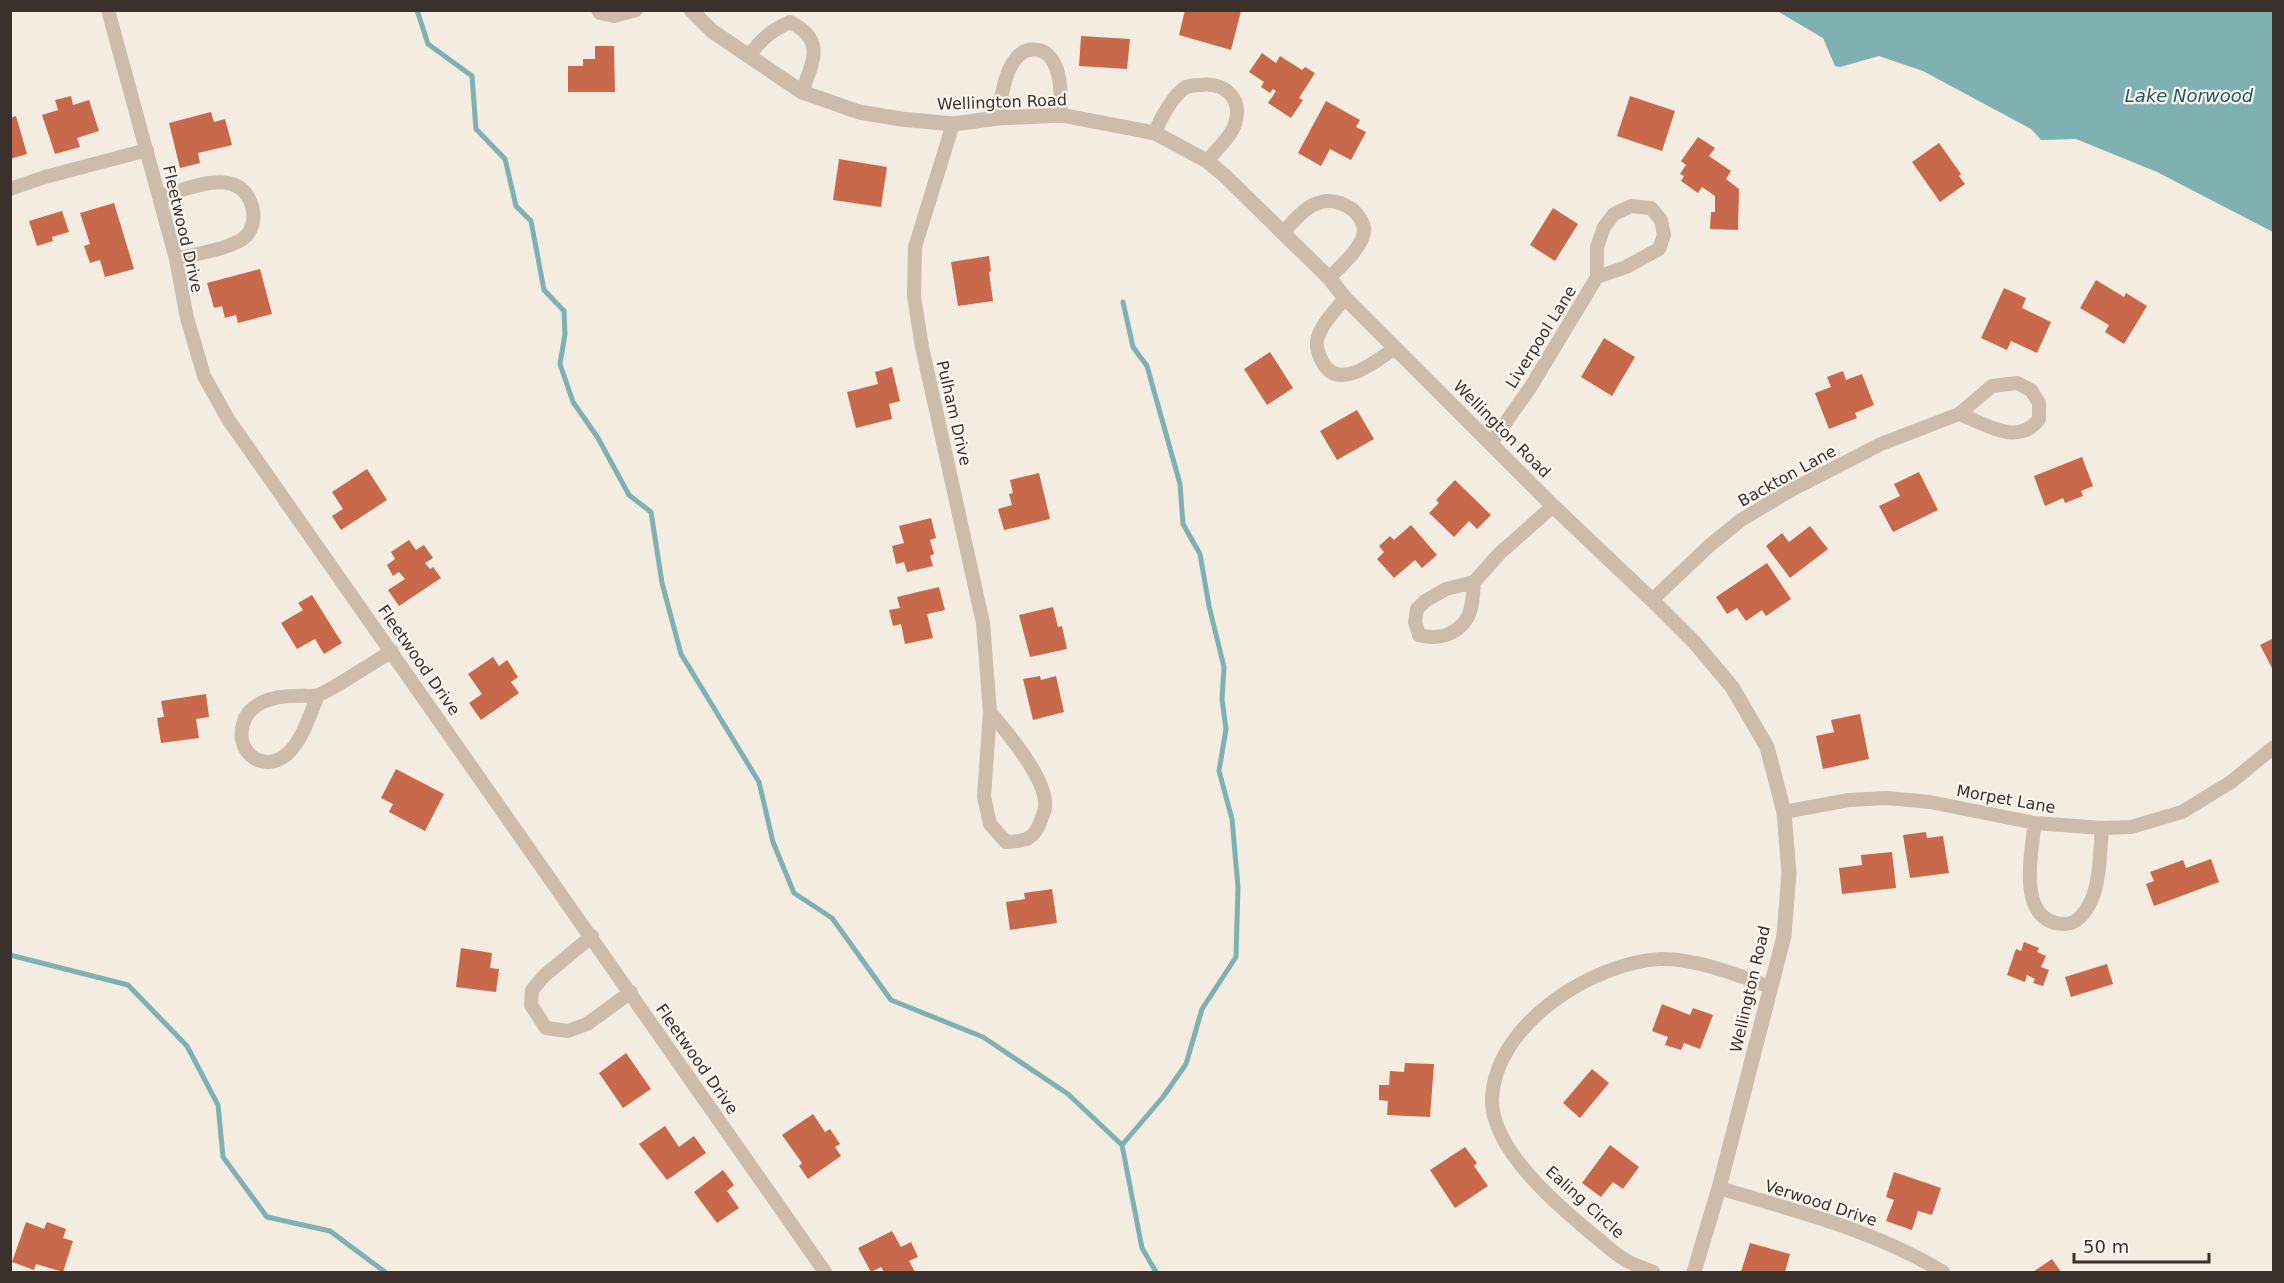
<svg xmlns="http://www.w3.org/2000/svg" width="2284" height="1283" font-family="'DejaVu Sans',sans-serif">
	<rect width="100%" height="100%" fill="#f4ebe1"/>
	<path fill="#7fb0b2" d="M1777,11H2273V232L2157,172L2076,139L2041,140L2031,129L1923,71L1879,56L1840,67L1835,66L1823,38Z"/>
	<g fill="none" stroke-linecap="round" stroke-linejoin="round">
		<path stroke="#7fb0b2" stroke-width="5" d="M417,10L428,44L472,76L476,129L505,159L516,206L531,221L544,290L564,311L565,334L560,364L573,402L598,438L629,495L651,512L662,583L681,654L759,782L773,842L794,893L832,918L891,1000L983,1037L1068,1094L1122,1145L1142,1248L1156,1272
			M10,955L128,985L187,1046L218,1105L223,1157L267,1217L330,1231L385,1272
			M1122,1145L1163,1097L1186,1064L1202,1009L1236,957L1238,887L1232,819L1219,771L1226,729L1222,699L1224,667L1209,606L1200,554L1183,524L1180,484L1147,366L1133,347L1123,302"/>
	</g>
	<path fill="#c8694b" d="M1185,10L1241,11L1231,50L1179,35Z
		M1081,36L1130,39L1127,69L1079,66Z
		M595,46H614L615,92H568V66H583V59H595Z
		M1262,53L1276,63L1280,56L1302,70L1305,67L1315,73L1299,98L1303,100L1291,118L1268,103L1276,91L1273,89L1270,93L1261,87L1264,82L1249,72Z
		M71,96L73,105L89,100L99,131L77,138L80,147L55,154L42,115L58,110L55,100Z
		M1630,96L1675,111L1662,151L1617,136Z
		M1326,101L1360,120L1356,127L1366,132L1351,160L1330,149L1321,166L1298,153Z
		M211,112L214,122L225,119L232,145L198,153L200,163L180,168L169,123Z
		M16,116L27,154L10,159V118Z
		M1698,137L1715,148L1709,156L1731,171L1726,179L1739,189L1738,230L1710,229L1711,212H1715V196L1702,187L1698,193L1681,181L1684,176L1680,174L1686,165L1681,161Z
		M1939,143L1961,174L1959,176L1965,184L1940,202L1912,162Z
		M839,159L887,167L881,207L833,200Z
		M114,203L134,269L105,277L100,260L90,263L84,246L90,244L80,213Z
		M1553,208L1578,224L1555,261L1530,245Z
		M62,211L69,232L52,237L53,241L37,246L29,221Z
		M989,256L991,271L989,272L993,301L958,306L951,262Z
		M260,269L272,314L238,323L236,315L225,318L222,306L214,308L207,283Z
		M2096,280L2124,297L2126,293L2147,306L2124,344L2105,332L2109,325L2080,308Z
		M2004,288L2026,298L2022,308L2051,322L2037,353L2011,341L2007,350L1981,338Z
		M1604,338L1635,357L1612,396L1581,377Z
		M1270,352L1293,388L1267,405L1244,369Z
		M892,367L900,401L889,404L892,419L856,428L847,392L878,384L875,372Z
		M1843,371L1846,380L1862,374L1874,405L1855,413L1857,418L1829,429L1815,393L1831,387L1827,377Z
		M1357,410L1374,439L1337,460L1320,431Z
		M2082,457L2093,486L2081,491L2083,496L2065,503L2063,498L2045,506L2034,476Z
		M367,469L387,500L341,530L332,516L343,509L332,492Z
		M1919,472L1938,510L1893,532L1879,506L1900,496L1894,484Z
		M1039,473L1050,519L1004,530L998,509L1012,505L1009,494L1013,493L1010,480Z
		M1455,480L1491,515L1477,529L1469,521L1454,537L1429,513L1439,503L1436,500Z
		M931,518L936,538L930,540L934,554L930,556L933,566L907,572L904,562L896,564L892,546L904,543L899,526Z
		M1411,525L1437,555L1422,568L1415,560L1394,578L1377,559L1384,552L1379,546L1390,536L1394,540Z
		M1810,526L1828,549L1790,578L1766,546L1782,533L1789,542Z
		M409,540L416,550L424,545L433,558L425,563L430,569L433,567L441,578L399,606L388,590L405,579L399,572L393,576L387,565L395,559L391,552Z
		M1767,563L1791,599L1766,616L1762,610L1746,621L1737,608L1727,614L1716,597Z
		M939,587L945,610L927,614L933,638L905,644L901,624L893,626L889,610L900,608L897,597Z
		M312,595L342,643L324,654L315,639L297,649L281,623L303,610L298,603Z
		M1053,607L1058,627L1062,626L1067,649L1030,657L1019,615Z
		M2274,638V672L2260,645Z
		M493,657L499,666L507,660L518,677L511,682L519,693L481,720L469,703L482,694L468,674Z
		M1040,676L1041,680L1056,676L1064,712L1033,720L1023,679Z
		M206,694L209,717L196,719L199,738L161,743L157,718L164,717L161,701Z
		M1860,714L1869,759L1823,769L1816,736L1834,732L1831,720Z
		M396,769L444,794L425,831L389,812L393,804L381,798Z
		M1926,832L1927,838L1943,836L1949,873L1910,878L1903,835Z
		M1892,852L1896,888L1842,894L1839,868L1862,865L1861,855Z
		M2211,859L2219,882L2154,906L2146,884L2154,881L2150,872L2183,860L2186,868Z
		M1052,889L1057,923L1010,930L1006,902L1025,899L1024,893Z
		M2024,942L2039,948L2037,952L2046,956L2041,967L2049,970L2043,986L2033,983L2035,979L2027,975L2025,982L2007,975L2016,949L2021,951Z
		M461,948L492,953L490,968L499,969L496,992L456,987Z
		M2107,964L2113,984L2071,997L2065,977Z
		M1662,1004L1690,1015L1693,1008L1713,1015L1700,1049L1684,1043L1681,1050L1665,1045L1668,1037L1652,1031Z
		M626,1053L651,1089L623,1108L599,1073Z
		M1405,1063L1434,1064L1430,1117L1387,1115L1388,1101L1379,1100V1085H1389L1390,1071L1404,1072Z
		M1592,1069L1609,1083L1580,1118L1563,1103Z
		M813,1114L825,1132L830,1129L840,1144L835,1147L841,1156L808,1179L799,1166L802,1163L782,1135Z
		M665,1126L679,1147L694,1136L706,1153L667,1180L639,1144Z
		M1610,1145L1639,1167L1623,1189L1613,1182L1601,1197L1582,1183Z
		M1465,1147L1477,1163L1474,1166L1488,1186L1455,1208L1430,1170Z
		M723,1170L734,1185L727,1191L739,1208L717,1223L694,1192Z
		M1894,1172L1941,1188L1932,1215L1918,1211L1912,1230L1886,1221L1894,1200L1886,1197Z
		M26,1222L44,1229L47,1222L66,1229L63,1238L73,1241L63,1272L36,1264L34,1270L12,1262Z
		M892,1231L901,1247L911,1242L918,1257L909,1261L915,1272H884L881,1267L871,1272L858,1248Z
		M1750,1243L1790,1254L1785,1272H1741Z
		M2052,1259L2061,1272H2033Z"/>
	<g fill="none" stroke-linecap="round" stroke-linejoin="round">
		<path stroke="#cdbbac" stroke-width="14" d="M108,10L176,259L187,318L204,376L228,419L825,1272
			M598,10L600,13L614,16L636,10
			M749,56C761,39 772,30 790,22C826,40 813,61 802,92
			M998,118C1001,97 1007,44 1038,50C1046,51 1052,58 1055,65C1062,80 1060,99 1061,115
			M953,124L915,247L914,296L922,347L983,623L990,712L984,797L990,824L1006,842C1026,841 1034,840 1041,820C1042,816 1045,811 1045,807C1048,780 1007,732 990,712
			M1155,133C1160,119 1173,95 1186,87C1189,86 1196,85 1200,85C1225,82 1243,98 1235,124C1231,137 1216,150 1207,161
			M10,189L45,177L147,150
			M159,197C189,189 239,164 252,206C255,217 254,227 246,236C233,249 194,254 176,259
			M1283,233C1302,210 1323,188 1353,210C1358,214 1364,223 1364,230C1364,246 1340,267 1329,278
			M1345,298C1335,311 1320,325 1317,341C1316,349 1319,356 1323,363C1339,392 1378,360 1395,348
			M1491,443L1530,388L1597,277L1626,267L1659,249L1664,235L1661,220L1651,208L1631,206L1614,214L1604,227L1597,247V277
			M1474,582C1473,594 1473,610 1466,620C1455,636 1436,640 1419,635L1415,622L1417,609L1425,601L1446,589L1474,582L1499,554L1553,506
			M1652,600L1709,546L1741,520L1793,489L1881,444L1959,414C1986,424 2018,447 2039,419V403L2031,390L2017,383L1992,386L1959,414
			M318,695C311,712 304,735 292,749C270,776 234,757 243,724C249,702 274,696 295,696C302,695 311,697 318,695C323,694 329,689 334,687C354,675 373,663 392,651
			M1784,812L1849,800L1887,798L1930,802L2035,823L2102,828L2131,827L2182,812L2231,782L2274,747
			M2035,823C2031,852 2016,924 2065,924C2077,924 2086,912 2091,901C2100,882 2100,850 2102,828
			M592,936L545,975L532,990L531,1005L546,1028L568,1031L587,1024L631,992
			M1719,1188C1796,1211 1874,1230 1943,1272
			M1653,1272C1644,1268 1633,1265 1624,1259C1613,1253 1603,1242 1592,1234C1557,1205 1491,1149 1492,1099C1495,1024 1592,963 1660,959C1695,958 1738,975 1770,987"/>
		<path stroke="#cdbbac" stroke-width="15" d="M691,10L712,31L802,92L859,112L901,119L953,124L998,118L1061,115L1155,133L1207,161L1224,175L1329,278L1345,298L1553,506L1652,600L1695,643L1732,687L1767,747L1784,812L1789,873L1784,936L1719,1188L1694,1272"/>
	</g>
	<g text-anchor="middle" dominant-baseline="central" stroke-width="4.5" stroke-linejoin="round" paint-order="stroke">
		<g font-size="16" fill="#3b302b" stroke="#fbf5ee">
			<text transform="translate(1002 102) rotate(-2)">Wellington Road</text>
			<text transform="translate(183 229) rotate(77)">Fleetwood Drive</text>
			<text transform="translate(1541 337) rotate(-58)">Liverpool Lane</text>
			<text transform="translate(954 413) rotate(77)">Pulham Drive</text>
			<text transform="translate(1502 429) rotate(45)">Wellington Road</text>
			<text transform="translate(1787 476) rotate(-29)">Backton Lane</text>
			<text transform="translate(419 660) rotate(55)">Fleetwood Drive</text>
			<text transform="translate(2006 799) rotate(10)">Morpet Lane</text>
			<text transform="translate(1750 989) rotate(-77)">Wellington Road</text>
			<text transform="translate(697 1059) rotate(55)">Fleetwood Drive</text>
			<text transform="translate(1585 1202) rotate(42)">Ealing Circle</text>
			<text transform="translate(1821 1203) rotate(18)">Verwood Drive</text>
		</g>
		<g font-size="18" font-style="italic" fill="#1f5a5e" stroke="#fbf5ee">
			<text x="2189" y="95">Lake Norwood</text>
		</g>
	</g>
	<rect width="2284" height="1283" fill="none" stroke="#3b302b" stroke-width="24"/>
	<path d="M2074 1253v9h135v-9" fill="none" stroke="#3b302b" stroke-width="3"/>
	<text x="2083" y="1253" font-size="18" fill="#3b302b" stroke="#fbf5ee" stroke-width="4.5" paint-order="stroke">50 m</text>
</svg>
